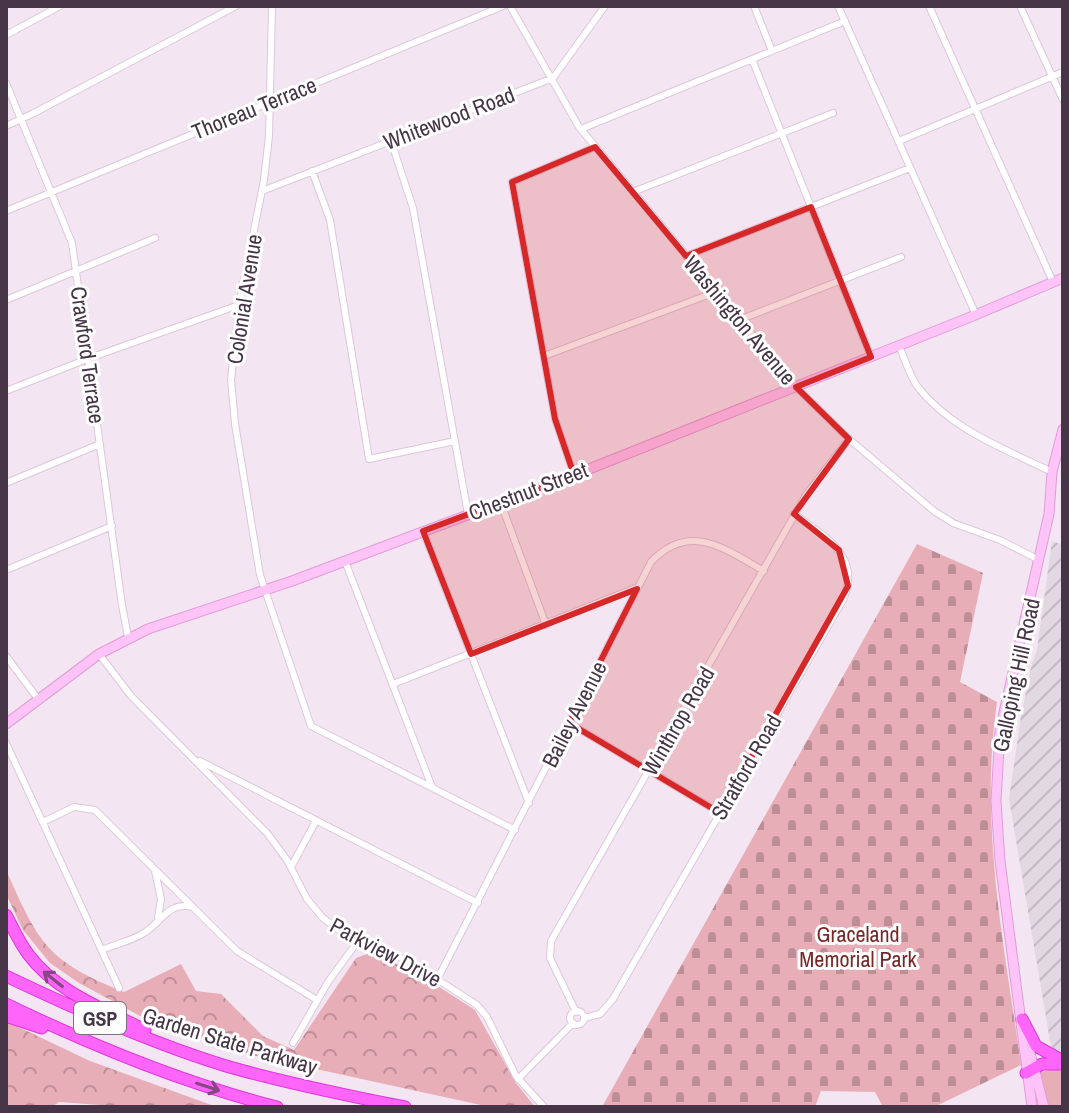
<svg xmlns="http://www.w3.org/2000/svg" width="1069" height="1113" font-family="'Archivo Narrow',sans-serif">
	<defs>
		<pattern id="industrial-furrows" width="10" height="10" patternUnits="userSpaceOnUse" patternTransform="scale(2)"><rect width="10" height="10" fill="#e2d8e2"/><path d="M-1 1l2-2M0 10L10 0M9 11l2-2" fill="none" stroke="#c3bac3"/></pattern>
		<pattern id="forest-crowns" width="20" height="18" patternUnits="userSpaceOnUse" patternTransform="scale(2)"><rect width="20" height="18" fill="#e8aeb8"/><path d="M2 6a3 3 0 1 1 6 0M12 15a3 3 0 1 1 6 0" fill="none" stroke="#be8e97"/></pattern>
		<pattern id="cemetery-stones" width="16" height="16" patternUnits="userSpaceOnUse" patternTransform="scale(2)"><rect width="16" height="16" fill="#e8aeb8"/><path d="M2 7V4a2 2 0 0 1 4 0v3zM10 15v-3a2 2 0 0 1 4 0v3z" fill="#be8e97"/></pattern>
	</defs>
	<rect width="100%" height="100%" fill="#f3e6f2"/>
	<path fill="url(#industrial-furrows)" d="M1052,541L1063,545V1058L1051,1047L1009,799L1021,716L1032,663L1037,650Z"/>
	<path fill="#e8aeb8" d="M1054,1069L1063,1071V1107H1048L1040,1072Z"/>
	<path fill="url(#forest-crowns)" d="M6,870C39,944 47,961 124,992L181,964L196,991L221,994L263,1036L294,1050L356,958L367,954H377L430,981L475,1010L516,1083L535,1107H490L252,1055L140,1016L79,983L50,963L23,930L6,894Z
		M6,1021L90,1061L217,1107H127L59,1102L52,1107H6Z"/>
	<path fill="url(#cemetery-stones)" d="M917,544L983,573L960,682L997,702C979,826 1004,943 1021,1065L934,1107H883L875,1092L821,1091L815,1107H602Z"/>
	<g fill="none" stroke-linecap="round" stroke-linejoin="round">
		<defs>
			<path id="street" d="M272,6L269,136L264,180L239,305L231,380L235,424L260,575L311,726L515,830
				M510,6L579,127L796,387L849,439L934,511L953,523L1000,540L1039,560
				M754,6L772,51
				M838,6L976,315
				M929,6L1053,282
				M1020,6L1063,100
				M6,35L60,6
				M752,59L871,357
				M6,83L72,243L122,605L128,637
				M6,126L32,114L236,6
				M581,129L845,21
				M391,141L413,208L468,514
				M899,141L1063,72
				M312,171L330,220L369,459L455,441
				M262,191L553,78L605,6
				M633,192L833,113
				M6,211L503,6
				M686,256L910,168
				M6,300L155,238
				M739,320L901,257
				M899,346C905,359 909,374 917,386C950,429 1005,449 1052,472
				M544,356L716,292
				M6,391L87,359L239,305
				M574,475L555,419L512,182L595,147
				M6,483L100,444
				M500,501L546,625
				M423,531L529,803
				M345,561L432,787
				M6,570L112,526
				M99,654L131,696L267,833L287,860L307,899L323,918L348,937L409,961L477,1005L487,1017L516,1076L544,1107
				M6,656L38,699
				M393,684L638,587
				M569,723L720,813
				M6,743L119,988
				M200,761L478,903
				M43,822L74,807L95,810L237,951L317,1000
				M291,867L316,821
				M155,871L161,899L158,918
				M102,950C116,944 131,941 144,933C162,922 168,901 193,907
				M438,978L651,562C690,521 725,549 764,571
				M570 1018a7 7 0 1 1 14 0a7 7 0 1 1-14 0Z
				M576,1012L550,958L551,941L806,495L849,439
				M584,1018L600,1014L613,999L843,600C862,555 825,537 794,514
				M293,1043L328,982L358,941
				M518,1079L573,1023"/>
			<path id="secondary" d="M6,724L99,654L148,629L292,581L574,475L968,318L1063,278
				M1028,1045L1044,1107
				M1032,1107L1000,861L996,801L1000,730L1049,514L1052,472L1063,429"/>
			<path id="highway" d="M6,915C13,928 19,942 28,954C56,992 104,1009 145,1030
				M6,976C77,1010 151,1043 226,1066C285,1083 344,1095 405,1107
				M6,1004C93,1046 182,1083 277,1107
				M6,1016L42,1028
				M1022,1019L1036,1046L1063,1061
				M1026,1073L1042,1064H1063"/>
		</defs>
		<use href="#street" stroke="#ddc6dc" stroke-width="8"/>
		<use href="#secondary" stroke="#e09dd8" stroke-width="11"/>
		<use href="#highway" stroke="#df35dd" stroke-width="13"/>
		<use href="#street" stroke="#fff" stroke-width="6"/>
		<use href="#secondary" stroke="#ffc4f7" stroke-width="9"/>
		<use href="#highway" stroke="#ff65f8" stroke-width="11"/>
	</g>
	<defs><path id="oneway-shaft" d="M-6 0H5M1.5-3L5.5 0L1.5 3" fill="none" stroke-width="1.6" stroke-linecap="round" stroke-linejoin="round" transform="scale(2)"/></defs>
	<g stroke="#874684">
		<use href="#oneway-shaft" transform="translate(53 979) rotate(-142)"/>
		<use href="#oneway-shaft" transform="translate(208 1087) rotate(18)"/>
	</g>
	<path fill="#d62828" fill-opacity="0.2" stroke="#d62828" stroke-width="6" stroke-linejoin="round" d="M595,147L686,256L811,207L871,357L796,387L849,439L794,514L839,550L848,586L720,813L569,723L637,589L471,654L423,531L574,475L555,419L512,182Z"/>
	<g text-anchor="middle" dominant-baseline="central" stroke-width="6" stroke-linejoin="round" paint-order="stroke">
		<rect fill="#fff" stroke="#7e727e" stroke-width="2" x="74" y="1002" width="52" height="32" rx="6"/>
		<g font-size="20" font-weight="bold" fill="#463546">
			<text x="100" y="1018">GSP</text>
		</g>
		<g font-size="22" fill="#463546" stroke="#fff">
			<text transform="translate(254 108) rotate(-22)">Thoreau Terrace</text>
			<text transform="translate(449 118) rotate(-21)">Whitewood Road</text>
			<text transform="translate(244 299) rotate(-81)">Colonial Avenue</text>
			<text transform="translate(740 320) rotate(50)">Washington Avenue</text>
			<text transform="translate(88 355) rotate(82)">Crawford Terrace</text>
			<text transform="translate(528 491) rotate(-21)">Chestnut Street</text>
			<text transform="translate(1016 675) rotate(-78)">Galloping Hill Road</text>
			<text transform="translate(574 714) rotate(-63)">Bailey Avenue</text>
			<text transform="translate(678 721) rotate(-60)">Winthrop Road</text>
			<text transform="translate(746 767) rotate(-60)">Stratford Road</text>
			<text transform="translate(386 952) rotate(28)">Parkview Drive</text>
			<text transform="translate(230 1041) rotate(17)">Garden State Parkway</text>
		</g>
		<g font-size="22" fill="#782828" stroke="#fff">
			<text x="858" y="934">Graceland<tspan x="858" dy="25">Memorial Park</tspan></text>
		</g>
	</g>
	<rect width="1069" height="1113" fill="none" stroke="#463546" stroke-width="16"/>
</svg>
